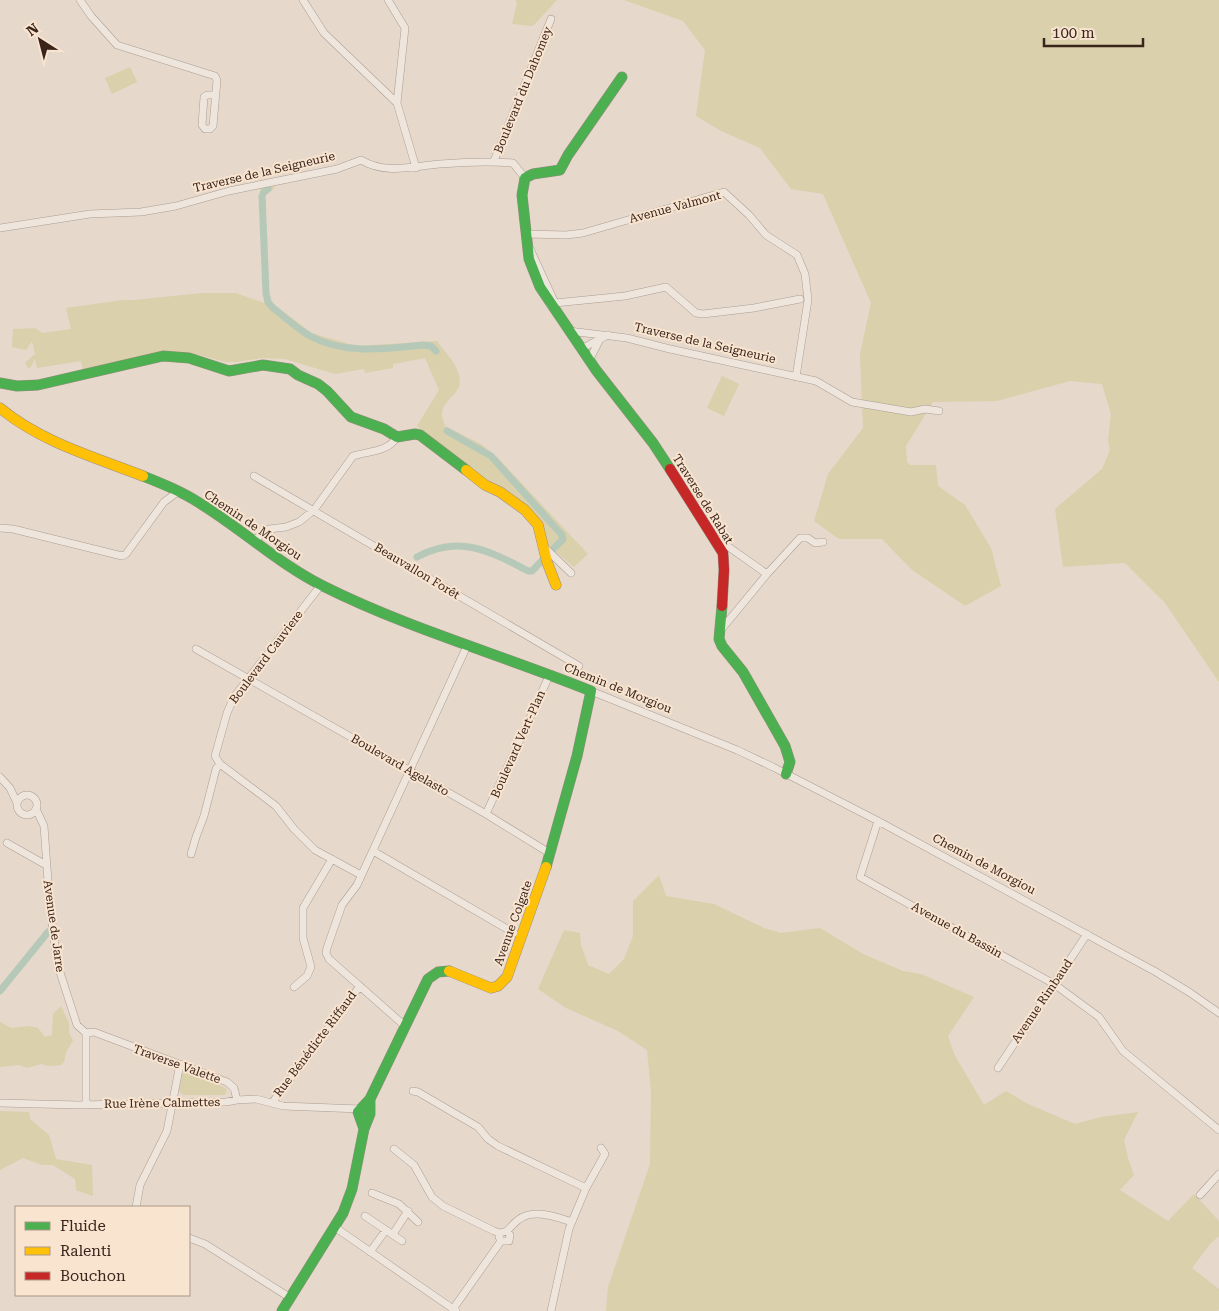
<svg xmlns="http://www.w3.org/2000/svg" width="1219" height="1311" font-family="'Roboto Serif',serif">
	<rect width="100%" height="100%" fill="#e6d8ca"/>
	<path fill="#dad0ab" d="M515,0H557L533,26L512,24L517,3Z
		M624,0H1219V682L1165,603L1125,563L1063,567L1055,509L1102,469L1110,450L1108,441L1111,414L1102,384L1070,381L997,401L933,402L906,446L907,462L910,465H936L938,486L965,505L991,548L1001,586L965,606L911,569L882,539H839L814,521L828,474L863,428L860,354L871,303L823,194L791,189L760,148L723,132L696,116L705,50L683,21Z
		M130,67L137,82L112,94L105,78Z
		M275,184L274,189L265,195L269,295L272,303L312,333L356,346L437,341C443,350 453,359 457,370C468,394 443,396 442,414C442,418 444,422 445,426L481,444L497,457L588,554L574,567L546,544L542,524L417,426L439,390L425,358L393,364V368L365,373L364,369L335,374L285,359L263,358L236,362H225L200,355L176,353L83,370L81,361L37,368L35,359L31,367L28,368L25,363L35,354L32,341L26,350L12,347L13,329L35,328L42,333L71,329L66,308L123,300H134L202,293H236L264,303L260,187Z
		M722,376L739,384L724,416L707,408Z
		M659,875L666,896L714,904L764,928L781,933L820,928L863,954L903,971L921,974L974,997L948,1036L954,1054L984,1105L1006,1091L1028,1104L1075,1124L1101,1117L1138,1112L1124,1140L1128,1158L1134,1175L1120,1190L1168,1221L1194,1194L1219,1221V1236L1211,1243L1192,1268L1219,1289V1308L1218,1311H606L608,1287L650,1164L651,1092L647,1050L618,1031L566,1008L538,989L564,930L580,933L581,945L588,965L609,974L624,959L633,936V901Z
		M61,1006L69,1023V1032L73,1041L66,1052L64,1062L61,1065L49,1066L41,1064L27,1068L19,1065L0,1067V1022L11,1028L29,1026L38,1028L45,1037L52,1035L53,1014Z
		M185,1072L224,1087L227,1091L225,1095H183L179,1091L182,1074Z
		M0,1111L29,1112L30,1119L49,1135L56,1159L92,1165L93,1196L76,1190L75,1179L53,1165H42L23,1158L0,1170Z"/>
	<g fill="none" stroke-linecap="round" stroke-linejoin="round">
		<path stroke="#b6c9b9" stroke-width="7" d="M268,189L264,192L262,196L266,293L268,302L273,308C285,317 297,329 310,336C345,355 385,349 423,345L431,346L436,351
			M417,557C459,534 490,551 528,571H532L563,539L562,535L491,456L447,431
			M0,991L48,932"/>
		<defs>
			<path id="street" d="M80,0L91,16L117,45L215,76L217,80L213,126L210,129H205L202,125L204,97L207,95H216
				M303,0L324,33L397,103L416,168
				M388,0L405,28L397,103
				M494,161L551,19
				M0,228L90,214L141,212L176,206L229,191L337,169L361,160C386,175 414,166 440,164C465,162 489,161 513,163L525,178
				M527,234L566,235L583,233L724,192L749,215L766,235L797,255L805,274L808,300L796,377
				M530,249L555,303
				M550,305L555,303L625,296L666,287L696,313L703,314L754,308L800,299
				M569,331L627,338L670,349L816,381L852,402L911,412L925,409L939,411
				M581,349L600,339
				M589,361L600,339L608,335
				M254,476L579,666
				M0,528L13,529L122,556L126,554L164,502L179,491
				M716,538L767,574
				M253,541L269,529L286,527L299,522L314,510L353,456C369,451 388,452 397,437
				M543,546L571,573
				M321,585L234,697L227,713L215,756L220,764L276,806L294,829L315,850L361,875
				M720,631L767,574L800,538H808L815,543L823,542
				M196,649L486,814L551,854
				M591,691L737,750L773,767L878,821L1156,972L1189,992L1219,1013
				M0,777L10,788L17,803
				M17 805a10 10 0 1 1 20 0a10 10 0 1 1-20 0Z
				M36,809L44,826L50,909L58,966L77,1025L86,1033
				M486,814L550,674
				M878,821L860,877L1054,984L1099,1017L1123,1051L1219,1130
				M7,843L46,865
				M373,851L514,933
				M191,854L196,837L204,816L216,769L220,764
				M294,987L307,976L311,967L303,938V908L332,859
				M405,1026L329,959L326,953L327,948L342,905L357,885L467,646
				M86,1033L94,1032L227,1082L234,1088L237,1100
				M998,1068L1087,934
				M413,1091L418,1092L478,1127L488,1139L498,1146L586,1188
				M0,1103L79,1105L226,1102L237,1100L256,1099L283,1106L360,1109
				M272,1103L360,986
				M86,1104V1033
				M394,1149L414,1165L432,1197L443,1206L494,1231L500,1233L507,1231L510,1235L509,1241H501L499,1237L500,1233
				M372,1193L399,1204L418,1222
				M1200,1195L1219,1174
				M136,1207L140,1185L167,1131L180,1064
				M365,1216L402,1241
				M336,1228L456,1311
				M507,1231C510,1228 514,1223 518,1220C533,1208 556,1217 572,1222
				M393,1234L408,1211
				M189,1238L205,1244L289,1297
				M370,1252L386,1230
				M453,1309L501,1241
				M551,1311L569,1229L586,1188L605,1154L601,1148"/>
			<path id="fast" d="M622,77L568,155L560,170L533,174L525,178L522,195L529,259L540,287L596,370L653,443L670,469
				M0,383L17,386L38,385L163,356L189,358L229,371L263,365L290,369L298,375L318,384L327,391L351,417L384,429L397,437L415,434L420,435L466,470
				M143,476C163,484 183,492 201,504C243,530 279,564 323,586C409,629 502,655 591,691L577,756L546,867
				M722,606L719,639L722,646L743,672L785,746L790,762L786,774
				M364,1129L358,1112L370,1099L428,979L438,972L449,971
				M282,1311L343,1213L352,1189L364,1129L370,1114V1099"/>
			<path id="slow" d="M0,408C41,442 94,457 143,476
				M466,470L485,485L500,492L525,510L538,525L547,562L556,585
				M449,971L491,988L498,986L507,977L546,867"/>
			<path id="jam" d="M670,469L723,553L724,570L722,606"/>
		</defs>
		<use href="#street" stroke="#ab9e94" stroke-width="8"/>
		<use href="#fast" stroke="#9a8d84" stroke-width="11"/>
		<use href="#slow" stroke="#9a8d84" stroke-width="11"/>
		<use href="#jam" stroke="#9a8d84" stroke-width="11"/>
		<use href="#street" stroke="#eee5dd" stroke-width="7"/>
		<use href="#fast" stroke="#4caf50" stroke-width="10"/>
		<use href="#slow" stroke="#ffc107" stroke-width="10"/>
		<use href="#jam" stroke="#c62828" stroke-width="10"/>
	</g>
	<g text-anchor="middle" dominant-baseline="central" stroke-width="4" stroke-linejoin="round" paint-order="stroke">
		<g font-size="12" fill="#3a241c" stroke="#f8e4cf">
			<text transform="translate(523 90) rotate(-68)">Boulevard du Dahomey</text>
			<text transform="translate(264 172) rotate(-13)">Traverse de la Seigneurie</text>
			<text transform="translate(675 207) rotate(-15)">Avenue Valmont</text>
			<text transform="translate(705 343) rotate(13)">Traverse de la Seigneurie</text>
			<text transform="translate(703 499) rotate(58)">Traverse de Rabat</text>
			<text transform="translate(253 525) rotate(34)">Chemin de Morgiou</text>
			<text transform="translate(417 571) rotate(31)">Beauvallon Forêt</text>
			<text transform="translate(266 657) rotate(-53)">Boulevard Cauviere</text>
			<text transform="translate(618 688) rotate(22)">Chemin de Morgiou</text>
			<text transform="translate(518 744) rotate(-66)">Boulevard Vert-Plan</text>
			<text transform="translate(400 765) rotate(30)">Boulevard Agelasto</text>
			<text transform="translate(984 864) rotate(28)">Chemin de Morgiou</text>
			<text transform="translate(513 923) rotate(-70)">Avenue Colgate</text>
			<text transform="translate(54 926) rotate(82)">Avenue de Jarre</text>
			<text transform="translate(957 930) rotate(29)">Avenue du Bassin</text>
			<text transform="translate(1042 1001) rotate(-56)">Avenue Rimbaud</text>
			<text transform="translate(315 1044) rotate(-53)">Rue Bénédicte Riffaud</text>
			<text transform="translate(177 1064) rotate(20)">Traverse Valette</text>
			<text transform="translate(162 1103) rotate(-1)">Rue Irène Calmettes</text>
		</g>
	</g>
	<rect x="15" y="1206" width="175" height="90" fill="#f8e4cf" stroke="#ac9787"/>
	<rect x="25" y="1222" width="25" height="8" fill="#4caf50" stroke="#ac9787"/>
	<text x="60" y="1231" font-size="15" fill="#3a241c">Fluide</text>
	<rect x="25" y="1247" width="25" height="8" fill="#ffc107" stroke="#ac9787"/>
	<text x="60" y="1256" font-size="15" fill="#3a241c">Ralenti</text>
	<rect x="25" y="1272" width="25" height="8" fill="#c62828" stroke="#ac9787"/>
	<text x="60" y="1281" font-size="15" fill="#3a241c">Bouchon</text>
	<g transform="translate(40 40) rotate(324)" stroke="#f8e4cf" stroke-width="4" paint-order="stroke">
	<path d="M0-4L9 19L0 12L-9 19Z" fill="#3a241c"/>
	<text y="-8" font-size="14" font-weight="bold" text-anchor="middle" fill="#3a241c">N</text>
	</g>
	<path d="M1044 38v8h99v-8" fill="none" stroke="#3a241c" stroke-width="2.5"/>
	<text x="1052" y="38" font-size="15" fill="#3a241c" stroke="#f8e4cf" stroke-width="4" paint-order="stroke">100 m</text>
</svg>
